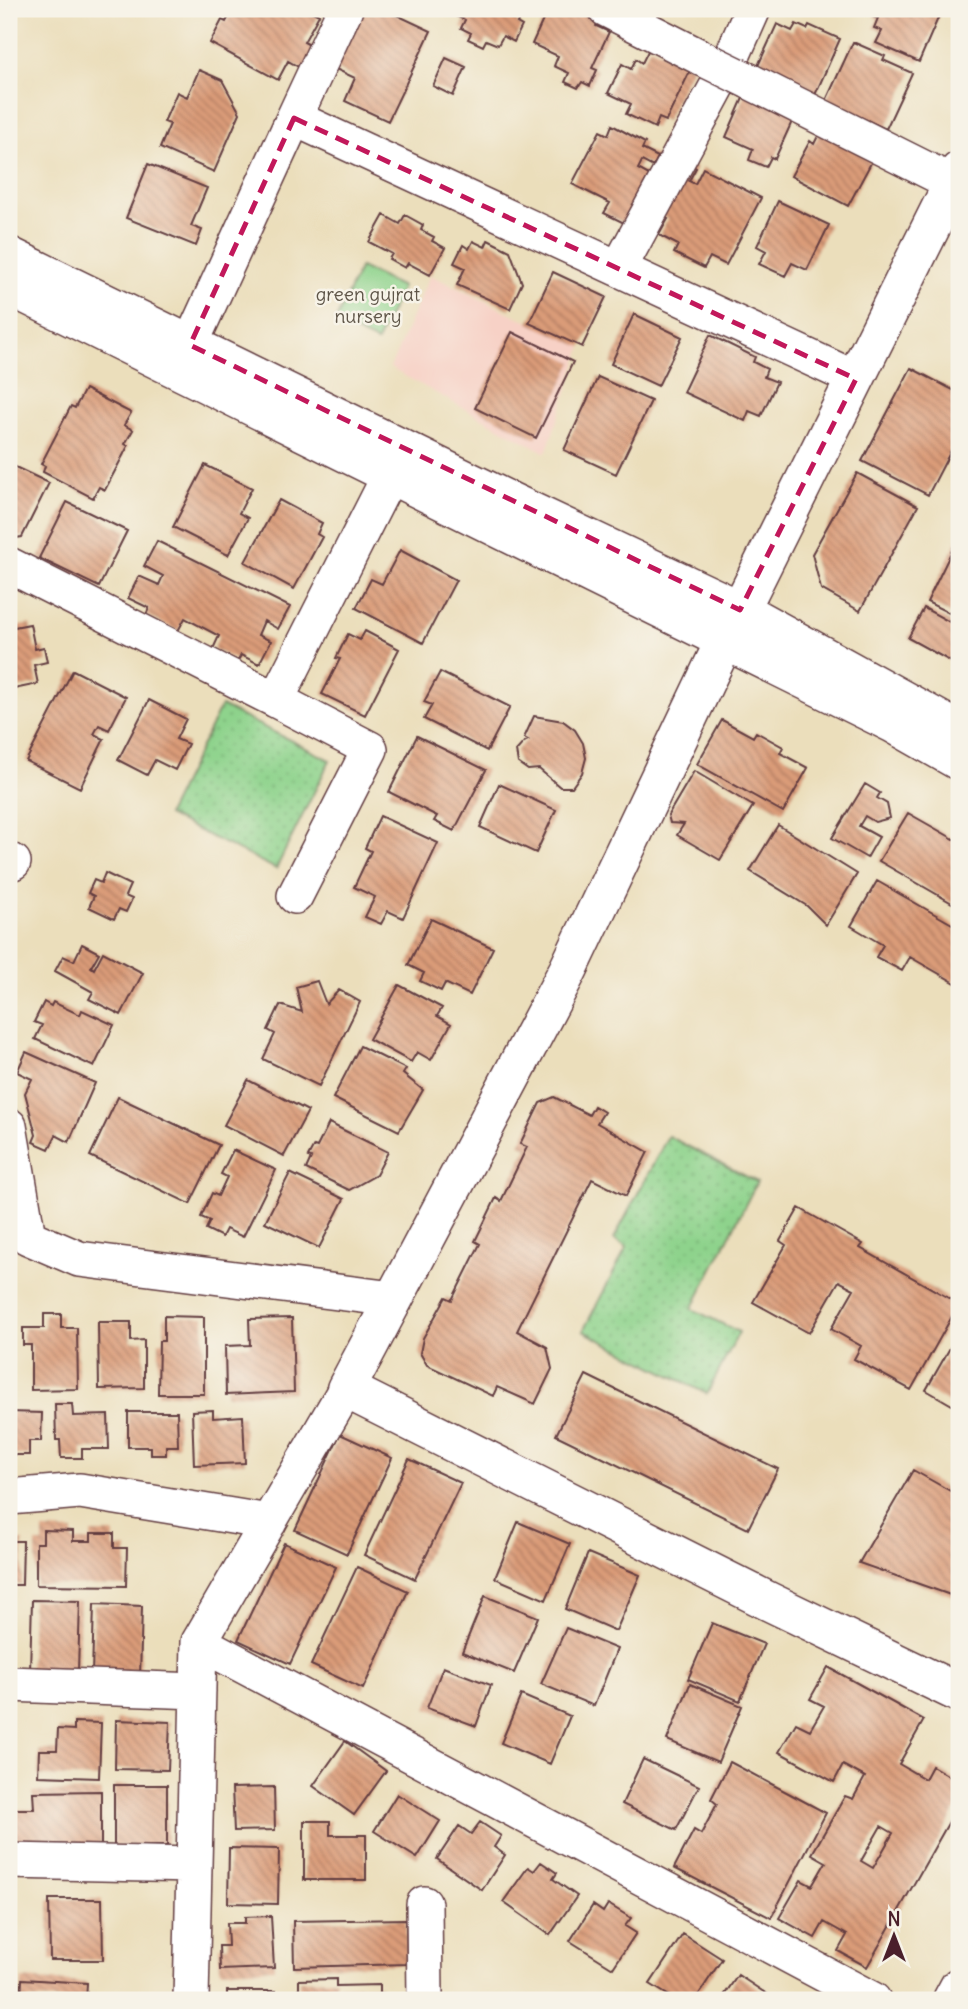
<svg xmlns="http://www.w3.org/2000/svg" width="968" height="2009" font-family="Delius,sans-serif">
	<defs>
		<pattern id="grass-dots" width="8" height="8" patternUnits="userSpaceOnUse" patternTransform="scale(1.75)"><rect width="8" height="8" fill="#8ed38c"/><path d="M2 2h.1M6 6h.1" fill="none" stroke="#7cb579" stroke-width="1.8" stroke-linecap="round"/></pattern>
		<pattern id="building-back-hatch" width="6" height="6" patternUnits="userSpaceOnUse" patternTransform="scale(1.75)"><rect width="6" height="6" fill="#da9b78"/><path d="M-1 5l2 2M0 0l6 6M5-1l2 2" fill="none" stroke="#b37e63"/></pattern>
	</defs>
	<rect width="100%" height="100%" fill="#f7f3e8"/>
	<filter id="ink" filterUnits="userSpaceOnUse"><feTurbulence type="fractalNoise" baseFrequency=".0143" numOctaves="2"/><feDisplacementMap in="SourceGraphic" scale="14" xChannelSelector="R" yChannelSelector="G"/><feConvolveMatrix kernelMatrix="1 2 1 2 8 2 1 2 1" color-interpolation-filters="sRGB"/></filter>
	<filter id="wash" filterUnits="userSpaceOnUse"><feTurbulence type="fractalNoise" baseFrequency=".00686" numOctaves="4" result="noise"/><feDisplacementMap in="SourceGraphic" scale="28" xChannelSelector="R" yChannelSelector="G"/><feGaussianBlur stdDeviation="1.57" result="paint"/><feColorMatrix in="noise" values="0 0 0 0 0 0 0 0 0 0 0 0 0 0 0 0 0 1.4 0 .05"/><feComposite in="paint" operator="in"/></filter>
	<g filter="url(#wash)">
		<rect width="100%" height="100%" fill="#ebdebb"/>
		<path fill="#f7d1c6" d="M430,275L582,347L546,453L390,368Z"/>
		<path fill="url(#grass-dots)" stroke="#6c795c" stroke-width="2" d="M221,706L330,760L276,869L167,815Z
			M668,1136L757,1182L692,1309L739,1332L707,1394L583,1331L627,1247L614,1239Z"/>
		<path fill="#8ed38c" stroke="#6c795c" stroke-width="2" d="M360,267L402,287L377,342L335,322Z"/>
		<g id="blocks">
			<path fill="url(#building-back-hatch)" fill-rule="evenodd" d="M233,9H307L319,15L304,42L321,51L309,73L288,61L278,80L210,43L222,20L226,22Z
				M354,9H384L431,31L388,121L345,101L355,78L327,65Z
				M453,9H524L517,23L522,26L514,42L503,36L498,45L486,40L483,46L468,39L471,33L461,28L465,20L451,14Z
				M548,9L555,13L557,9H563L579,16L582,9L599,18L596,26L609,32L592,68L597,70L590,86L582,82L578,88L565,82L569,73L554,66L558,56L532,44Z
				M877,9H942L919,62L876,43L882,31L874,28L878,18L874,17Z
				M777,24L792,31L796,24L807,29L809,25L840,39L811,104L757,68Z
				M853,42L885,56L883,60L912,73L886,129L858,116L824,105Z
				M650,47L692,67L666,121L659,118L655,128L626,114L631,104L608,93L622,64L631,69L636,59L642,63Z
				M446,58L466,67L453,96L433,86Z
				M199,70L222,80L240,113L214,172L160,148L170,124L164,122L177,92L187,97Z
				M747,89L799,106L775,159L771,157L766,167L749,160L753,149L726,137Z
				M826,120L879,148L848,206L791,176L810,141L814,144Z
				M612,125L645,143L642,149L658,157L653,167L642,161L638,169L649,175L624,223L604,213L610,203L572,184L600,131L608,135Z
				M148,164L207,188L191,226L202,230L196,246L126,218Z
				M689,164L696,168L689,181L695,184L703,168L761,198L726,265L710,257L704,268L674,253L678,245L659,235L668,219L662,216Z
				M778,201L829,225L807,270L792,263L785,276L759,264L766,251L757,246Z
				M384,215L400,224L405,215L423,225L421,230L434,237L432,241L445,248L430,275L408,263L405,268L389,259L392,254L369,242Z
				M488,240L510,251L522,283L510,309L457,285L465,268L454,263L463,245L469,249L473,241L485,247Z
				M553,272L606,297L582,347L529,323Z
				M634,314L682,337L658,386L611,364Z
				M512,332L573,362L536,438L475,408Z
				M710,335L755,357L753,362L767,369L764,377L777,382L761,416L749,411L745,421L683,392Z
				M911,368L959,393V435L928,495L862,461Z
				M598,377L651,401L616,474L564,450Z
				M85,389L131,413L124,425L133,430L125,444L128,446L105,490L99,487L93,498L43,472L45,466L41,464L71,406L75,408Z
				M9,464L49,483L22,537L9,539Z
				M205,465L252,488L239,513L248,518L228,555L173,527Z
				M857,473L918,506L860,611L821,589L812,554Z
				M279,500L322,523L317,534L322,537L294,589L245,562Z
				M67,502L127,531L99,587L39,558Z
				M959,536V618L927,602Z
				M157,541L290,607L278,629L264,621L258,635L271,641L259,664L241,655L238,661L213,649L219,636L185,618L178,631L146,615L149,608L128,598L139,576L159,585L163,576L144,566Z
				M400,550L456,580L423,643L356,608L371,579L382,584Z
				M9,607L14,627L30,624L35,649L44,647L47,662L34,665L38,684L9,690Z
				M924,608L959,627V666L908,638Z
				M365,631L399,649L365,715L322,694L340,659L336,658L348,634L360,640Z
				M73,670L126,697L109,730L99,725L94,734L104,739L80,788L26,761Z
				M440,672L510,707L487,751L424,719L432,705L424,702Z
				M149,700L186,719L176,739L188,744L175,770L155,760L147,775L118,760Z
				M534,716L563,721L575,730L583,743L586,758L582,773L572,787H560L539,769L528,770L518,763L516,751L524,742L528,740L524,738Z
				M722,720L753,737L756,732L783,747L780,753L808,768L783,812L697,764Z
				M417,736L486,770L454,831L434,821L437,816L389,792Z
				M694,771L753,806L720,860L677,835L684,824L670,823L668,815Z
				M499,784L556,810L536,853L480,827Z
				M865,784L880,793L877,798L887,804L890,818L875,822L865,816L859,826L879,837L867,858L832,838Z
				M908,813L959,842V907L879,861Z
				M380,816L438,843L403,918L388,911L381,924L365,917L375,897L354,887L371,851L365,848Z
				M778,825L857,874L826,925L807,906L750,871Z
				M105,873L130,885L125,896L132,899L126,912L119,909L114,919L89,907L94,896L88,893L94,880L101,883Z
				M877,881L959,928V985L910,957L902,971L876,957L883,945L851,926Z
				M431,919L493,948L470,995L445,983L441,991L420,981L424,973L408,965Z
				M82,944L99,953L91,967L94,969L103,952L143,973L121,1015L89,999L93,992L55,971L63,956L74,961Z
				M317,981L326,1004L339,990L360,1002L319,1086L263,1059L275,1034L268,1030L280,1005L302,1012L296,987Z
				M399,985L442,1008L437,1016L451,1024L431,1060L417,1052L411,1062L369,1039Z
				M44,1002L51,1006L53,1002L80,1015L82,1010L114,1025L94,1067L35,1039L42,1025L34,1022Z
				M360,1046L406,1069L403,1074L423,1090L399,1131L333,1098Z
				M26,1052L95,1083L69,1142L56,1135L49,1149L33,1142L36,1135L25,1093L32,1079L17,1072Z
				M248,1080L308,1111L284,1156L224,1125Z
				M118,1097L219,1145L190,1204L90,1156Z
				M554,1097L589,1115L594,1106L604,1112L597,1123L648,1152L626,1196L592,1179L517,1331L547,1347L552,1369L535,1404L497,1387L493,1396L427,1365L420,1353L423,1338L446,1297L452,1300L480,1244L475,1241L496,1198L501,1201L527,1147L520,1144L540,1103Z
				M329,1123L388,1152L376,1175L349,1190L306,1169L311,1158L308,1157L314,1146L317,1147Z
				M233,1150L276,1170L243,1237L226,1229L222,1237L206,1229L210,1221L201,1217L212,1193L218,1196L227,1177L221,1174Z
				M290,1173L344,1199L319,1248L265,1222Z
				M799,1208L863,1244L860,1248L959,1304L911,1390L854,1359L861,1346L831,1329L854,1289L839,1281L809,1333L753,1302L786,1245L780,1241Z
				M44,1314H61V1328H77L78,1389L31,1390V1345H23V1328H44Z
				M164,1316L204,1317V1394H158L159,1341H164Z
				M292,1318L294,1392L226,1395L225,1346L250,1345L249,1319Z
				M98,1322H131V1341L144,1340V1388L99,1389Z
				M959,1332V1409L926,1390Z
				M586,1375L778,1469L748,1529L556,1435Z
				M55,1404H72L73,1416L108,1415L109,1449H82V1458H61L60,1440H56Z
				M213,1410V1418L243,1416L245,1463L194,1465L192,1411Z
				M9,1412L42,1413L41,1441H29V1455H10Z
				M128,1412H177L178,1446H166V1455H151V1447H128Z
				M340,1434L392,1458L347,1554L295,1530Z
				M409,1459L461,1483L415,1579L364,1555Z
				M913,1470L959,1496V1598L859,1563Z
				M518,1522L570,1544L546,1600L495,1578Z
				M9,1528H13V1541H23L22,1585H9Z
				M43,1530L73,1531V1541H91V1533H114V1548H127L126,1586L36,1585V1543H43Z
				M284,1543L336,1567L290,1664L238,1640Z
				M588,1553L640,1575L616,1631L565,1609Z
				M357,1567L408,1591L363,1689L311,1665Z
				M485,1596L538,1617L514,1673L462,1652Z
				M32,1600L80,1601L78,1672L30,1671Z
				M94,1604L142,1606L140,1677L92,1675Z
				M712,1623L764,1644L740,1701L688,1679Z
				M566,1628L617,1649L594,1706L541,1684Z
				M443,1667L491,1685L476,1726L427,1708Z
				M828,1667L924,1720L899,1764L925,1779L932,1766L959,1782V1804L867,1967L838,1951L847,1935L824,1922L815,1938L779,1918L801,1880L812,1886L826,1862L812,1854L845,1796L853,1799L865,1777L843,1765L834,1782L779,1752L796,1723L810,1730L824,1706L810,1699ZM881,1826L893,1833L873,1868L861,1861Z
				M690,1684L742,1706L718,1762L667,1740Z
				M521,1695L570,1716L550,1764L501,1743Z
				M116,1720L170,1722L168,1770L115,1769Z
				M74,1722L101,1723L99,1778L38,1776L39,1750H57L58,1729L74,1730Z
				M345,1741L386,1771L354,1815L313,1786Z
				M643,1759L699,1786L676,1830L622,1804Z
				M730,1762L826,1813L771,1918L674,1868L694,1830L701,1834L717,1804L711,1799Z
				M114,1785H167V1846H114Z
				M274,1787L275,1830L234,1831L232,1788Z
				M101,1791V1850H12V1809H34L33,1792Z
				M397,1794L440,1821L417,1858L374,1831Z
				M304,1821H330V1835H366V1880H304Z
				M480,1822L501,1836L494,1847L505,1855L482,1890L437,1859L459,1826L471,1834Z
				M229,1848L279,1849L278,1904L228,1903Z
				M541,1862L557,1873L553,1879L577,1896L550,1935L503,1902L528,1867L534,1871Z
				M49,1899H102L103,1960H50Z
				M608,1904L631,1918L625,1926L636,1933L613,1968L570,1941L593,1905L603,1912Z
				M271,1916L274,1968L220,1970L219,1946H228L227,1923H245V1917Z
				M406,1919L407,1964L294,1967L293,1921Z
				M683,1934L722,1959L695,2000H676L650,1984Z
				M738,1975L773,1998L772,2000H721Z
				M22,1979L87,1983L86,2000H21Z
				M336,1979V1986L380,1985V2000H299V1980Z
				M227,1991H276V2000H227Z"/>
		</g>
	</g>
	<g filter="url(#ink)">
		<use href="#blocks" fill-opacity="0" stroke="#623c41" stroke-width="2"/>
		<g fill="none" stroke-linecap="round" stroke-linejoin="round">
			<defs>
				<path id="minor" d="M606,9L702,58
					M749,81L953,183
					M294,118L345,9
					M619,268L726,70L753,9
					M190,345L294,118L856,379
					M9,565L276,700
					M9,863L13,862
					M295,896L370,749L276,700L390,475
					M9,1126L28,1237L79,1259L393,1299
					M9,1497L80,1491L269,1522
					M199,1642L873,2000
					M9,1684L198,1691
					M9,1861L194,1865
					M424,1904L425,2000
					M191,2000L199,1642L346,1389"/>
				<path id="tertiary" d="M959,171L725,640L568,970L346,1389L768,1601L959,1693
					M9,256L509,501L740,610L959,731
					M13,288L894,724L959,761"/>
				<path id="secondary" d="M952,2000L959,1987"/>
			</defs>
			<use href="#minor" stroke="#623c41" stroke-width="38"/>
			<use href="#tertiary" stroke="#623c41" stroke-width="41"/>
			<use href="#secondary" stroke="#623c41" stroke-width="41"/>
			<use href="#minor" stroke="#fff" stroke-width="35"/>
			<use href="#tertiary" stroke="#fff" stroke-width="38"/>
			<use href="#secondary" stroke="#fff" stroke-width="38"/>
			<defs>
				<path id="minor-bridge" d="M702,58L749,81"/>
			</defs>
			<use href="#minor-bridge" stroke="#623c41" stroke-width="38" stroke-linecap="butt"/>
			<use href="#minor-bridge" stroke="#fff" stroke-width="35"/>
		</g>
	</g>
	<path fill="none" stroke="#c2185b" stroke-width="5" stroke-dasharray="14 9" stroke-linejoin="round" d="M294,118L856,379L740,610L190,345Z"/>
	<g text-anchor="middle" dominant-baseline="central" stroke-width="5" stroke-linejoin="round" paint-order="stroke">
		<g font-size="19" fill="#5e5548" stroke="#f7f3e8">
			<text x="368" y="294">green gujrat<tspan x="368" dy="22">nursery</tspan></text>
		</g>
	</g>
	<rect width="968" height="2009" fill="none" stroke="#f7f3e8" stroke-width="35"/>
	<g transform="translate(894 1936)" stroke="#f7f3e8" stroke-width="5" paint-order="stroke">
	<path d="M0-5L12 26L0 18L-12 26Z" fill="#4a1f2b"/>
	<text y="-10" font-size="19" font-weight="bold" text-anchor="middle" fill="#4a1f2b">N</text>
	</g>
</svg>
